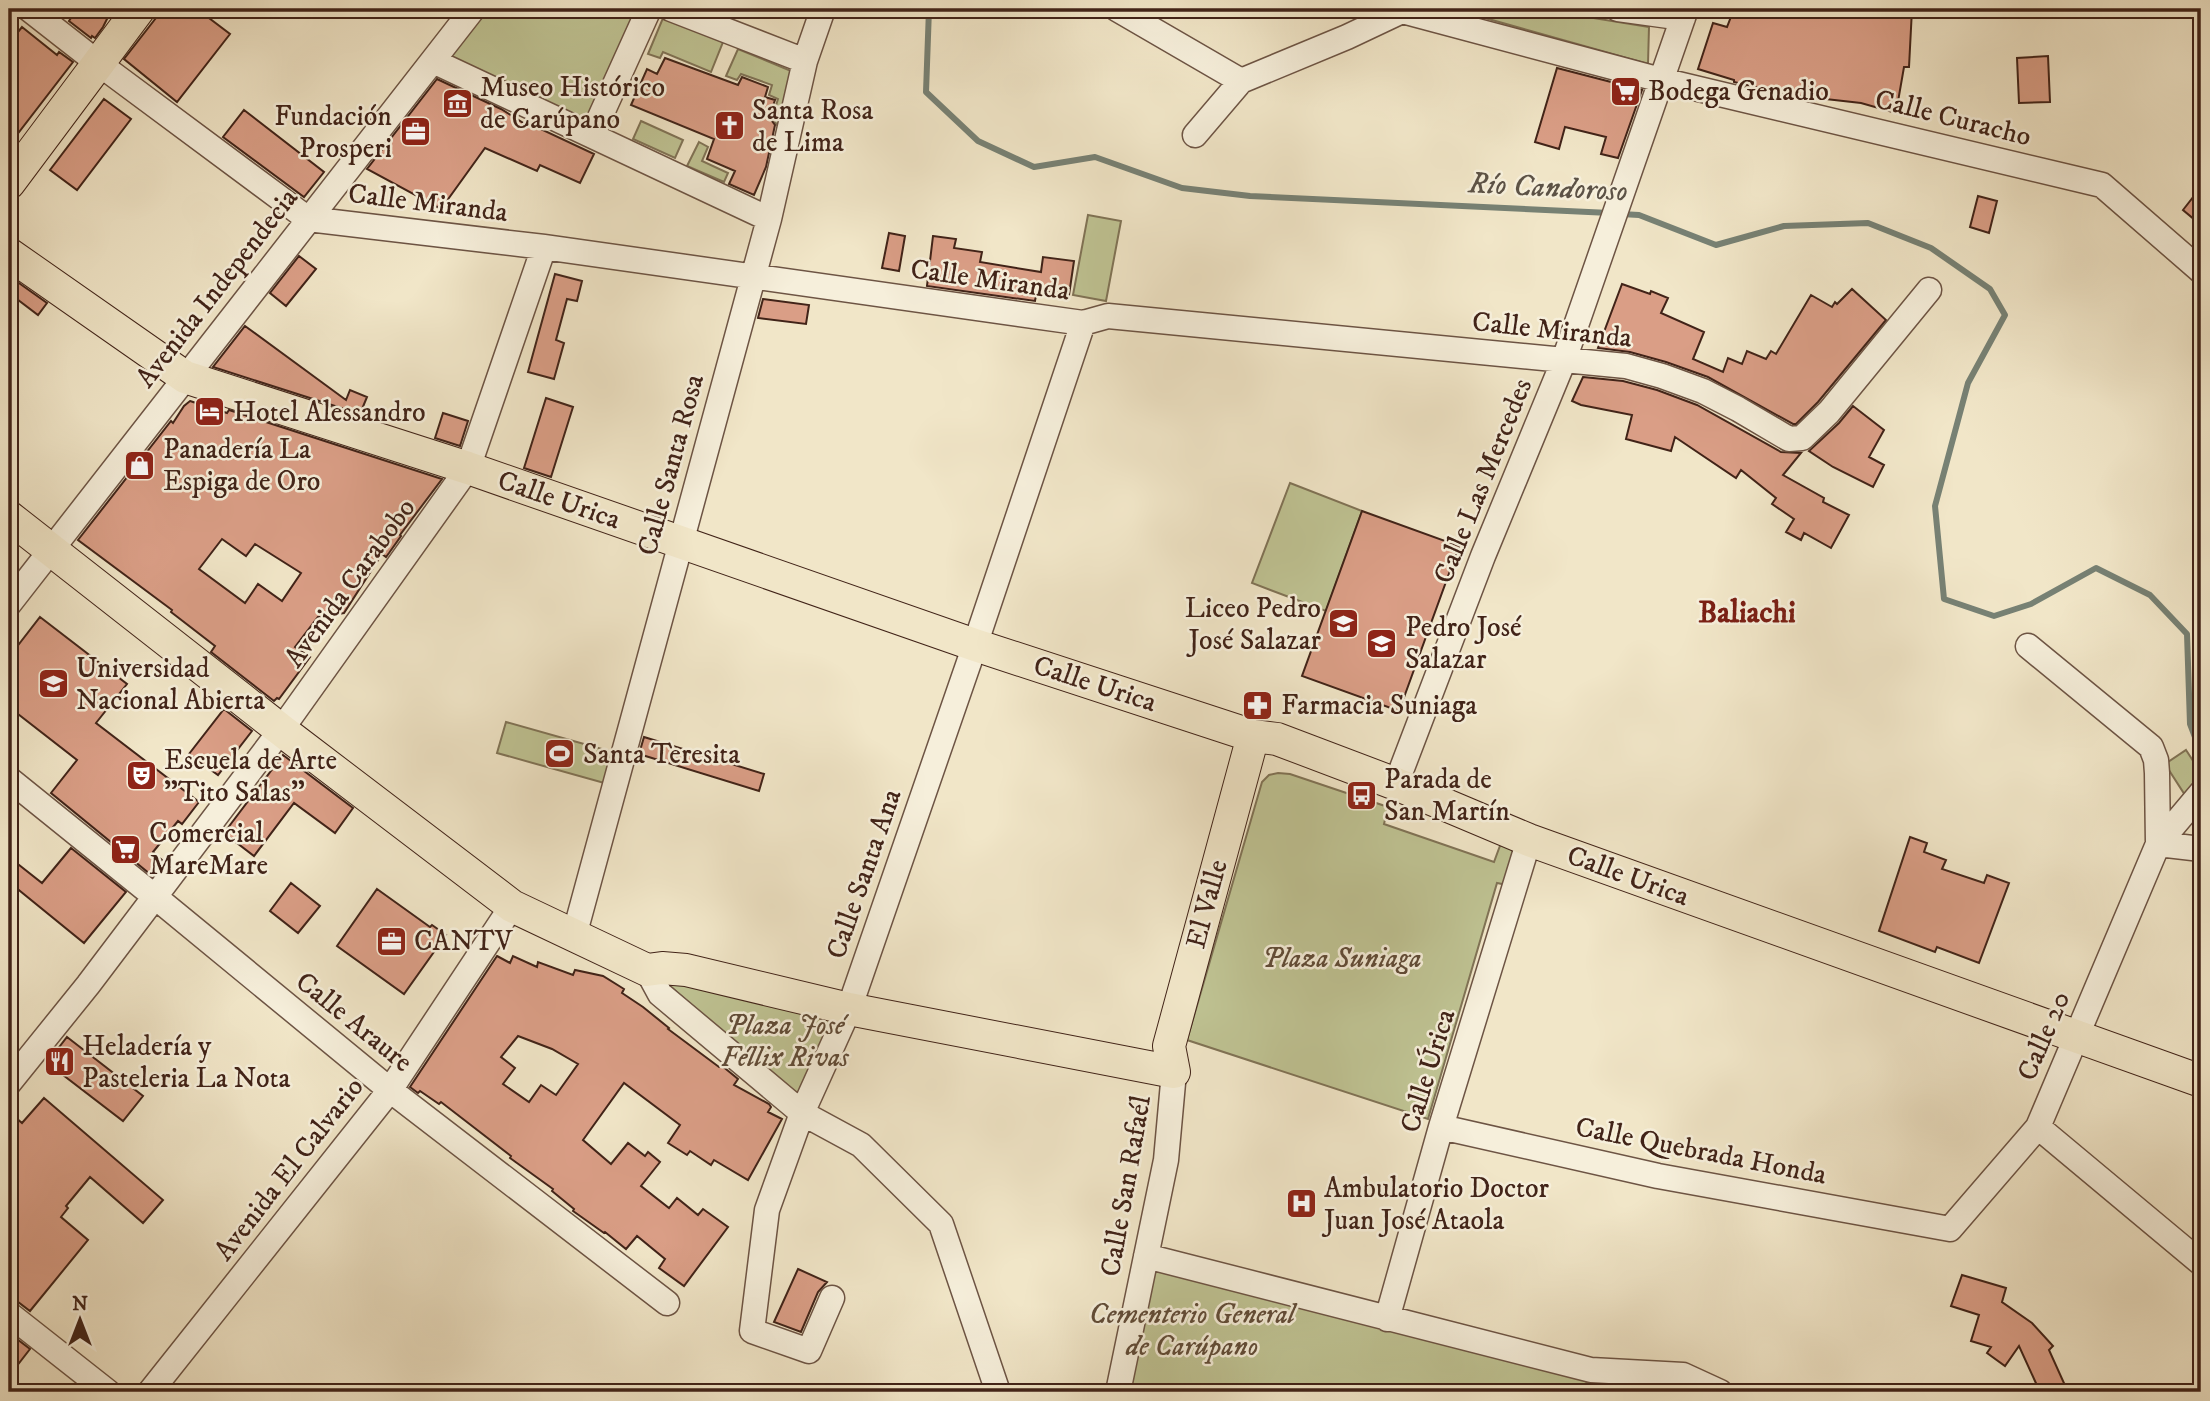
<svg xmlns="http://www.w3.org/2000/svg" width="2210" height="1401" font-family="'IM FELL DW Pica',serif">
	<rect width="100%" height="100%" fill="#f1e6c8"/>
	<filter id="stains"><feTurbulence type="fractalNoise" baseFrequency=".00286" numOctaves="4"/><feColorMatrix values="0 0 0 0 .2 0 0 0 0 .09 0 0 0 0 .02 0 0 0 .5 -.17"/></filter>
	<radialGradient id="worn" r=".72"><stop offset=".6" stop-color="#630" stop-opacity="0"/><stop offset="1" stop-color="#630" stop-opacity=".3"/></radialGradient>
	<path fill="#bfc393" stroke="#807356" stroke-width="2" d="M473,9H649L592,135L433,61Z
		M1453,9H1538L1649,27L1648,64Z
		M663,18L723,42L711,72L663,52L660,58L648,54Z
		M738,49L796,73L780,129L772,118L778,99L769,95L772,85L741,74L737,80L726,76Z
		M641,121L683,140L675,158L633,139Z
		M699,142L708,147L702,161L728,173L724,182L687,166Z
		M1088,215L1121,221L1106,301L1073,295Z
		M1290,483L1362,511L1326,611L1252,583Z
		M506,722L623,755L615,786L497,753Z
		M2186,750L2201,773V784L2185,795L2165,764Z
		M1278,773L1290,774L1388,807L1384,824L1494,862L1501,843L1522,850L1512,886L1497,883L1428,1119L1187,1040L1262,782L1269,775Z
		M659,976L840,1016L800,1102Z
		M1146,1256L1591,1370L1583,1392H1118Z"/>
	<g fill="none" stroke-linecap="round" stroke-linejoin="round">
		<path stroke="#778174" stroke-width="6" d="M929,9L926,92L978,141L1034,167L1095,157L1182,188L1250,196L1610,213
			M1621,214L1639,215L1716,245L1784,226L1868,223L1931,248L1990,289L2005,315L1968,383L1935,506L1944,599L1994,616L2031,604L2096,568L2150,595L2187,634L2190,724L2201,753"/>
	</g>
	<path fill="#da9e86" stroke="#412318" stroke-width="2" fill-rule="evenodd" d="M77,9H112L103,27L95,38L92,36L91,38L69,21Z
		M163,9H197L230,34L177,102L124,59Z
		M1734,9H1912L1909,67H1904L1896,113L1861,103L1790,95L1734,82V80L1698,69L1713,23L1727,27Z
		M22,27L57,55L59,52L73,62L9,145V43Z
		M2048,56L2050,102L2019,103L2017,58Z
		M665,58L738,85L742,77L768,87L765,97L775,100L769,117L775,125L766,167L754,195L729,184L735,171L707,159L714,139L631,105L647,69L657,74Z
		M1557,68L1642,90L1618,158L1601,154L1606,137L1565,127L1559,149L1535,142Z
		M437,79L501,109L525,124L526,122L594,154L580,183L540,165L537,171L485,148L441,209L367,169Z
		M104,99L131,119L77,190L50,170Z
		M244,110L324,172L304,197L223,137Z
		M2201,187V225L2183,210Z
		M1978,196L1997,201L1989,233L1970,227Z
		M889,233L905,236L899,271L882,268Z
		M933,236L956,239L954,248L982,252L980,262L1041,272L1043,257L1074,261L1069,295L1037,290L1035,301L927,286Z
		M299,256L316,269L286,306L270,293Z
		M555,274L582,281L577,301L567,299L556,340L564,343L554,379L528,372Z
		M9,276L47,303L38,315L9,293Z
		M1622,284L1650,294L1651,291L1668,298L1661,313L1704,332L1693,359L1723,372L1728,358L1742,364L1747,351L1766,359L1771,351L1776,354L1811,295L1832,307L1835,302L1837,304L1852,289L1886,320L1818,402L1796,424H1793L1708,377L1666,362L1630,352L1598,348Z
		M763,299L809,305L806,324L758,318Z
		M245,326L346,400L350,390L367,397L360,414L213,367Z
		M1583,377L1623,381L1657,390L1697,405L1781,452L1801,453L1783,475L1824,498L1823,502L1849,515L1831,548L1804,533L1801,540L1786,532L1794,519L1772,504L1776,498L1741,470L1736,478L1675,437L1671,451L1626,439L1632,415L1581,405L1572,401Z
		M546,398L573,407L551,477L524,468Z
		M190,401L227,413L229,410L442,479L400,535L401,536L389,553L386,557L382,554L344,613L318,617L295,647L310,657L279,699L277,698L274,701L211,652L215,646L171,612L172,610L78,540L171,421L173,423L184,406ZM222,539L246,556L255,544L301,573L282,601L258,584L245,603L199,569Z
		M1853,406L1884,430L1869,457L1884,465L1873,487L1833,467L1809,451L1839,423Z
		M443,413L468,421L460,446L435,438Z
		M1362,511L1459,546L1399,711L1302,676Z
		M40,617L127,684L96,723L199,802L182,824L178,821L153,852L162,860L150,874L51,793L77,760L9,707V657Z
		M224,709L252,731L218,775L189,754Z
		M644,737L764,774L759,791L639,754Z
		M283,755L353,808L335,833L294,803L254,856L224,833Z
		M1910,837L1927,843L1924,852L1946,860L1942,869L1984,883L1987,875L2009,883L1979,963L1937,947L1935,952L1879,931Z
		M71,848L126,892L84,943L9,882V857L42,883Z
		M291,883L320,906L298,933L270,911Z
		M377,889L430,927L432,925L446,935L404,994L337,946Z
		M497,956L510,963L513,956L537,967L538,962L573,975L575,970L603,976L624,989L622,993L643,1007L669,1028L668,1029L719,1067L721,1065L738,1079L734,1085L769,1104L771,1107L768,1112L782,1119L748,1180L714,1160L711,1165L690,1151L687,1155L668,1143L680,1125L624,1083L583,1140L611,1164L628,1143L645,1156L648,1152L660,1162L641,1186L669,1208L677,1198L698,1215L703,1209L728,1227L684,1286L659,1268L665,1259L637,1236L626,1249L605,1232L604,1233L573,1211L574,1209L552,1191L553,1189L510,1158L511,1156L441,1102L439,1104L420,1091L418,1093L410,1087ZM518,1036L552,1049L578,1064L556,1095L541,1085L529,1102L503,1084L515,1068L501,1057Z
		M67,1037L143,1096L123,1121L50,1065V1059Z
		M44,1098L163,1200L143,1223L90,1177L66,1206L68,1208L61,1217L88,1240L30,1311L18,1302L9,1299V1112L22,1123Z
		M798,1269L827,1282L818,1292L801,1332L774,1322Z
		M1962,1275L2006,1288L2002,1302L2032,1323L2053,1346L2049,1350L2068,1392H2040L2019,1346L2005,1366L1987,1353L1991,1347L1971,1341L1979,1315L1951,1306Z
		M9,1333L30,1349L9,1376Z"/>
	<g fill="none" stroke-linecap="round" stroke-linejoin="round">
		<defs>
			<path id="minor" d="M29,9L98,63L308,219L544,247L1083,323L1108,316L1626,366L1662,376L1703,391L1738,409L1789,439L1802,438L1829,412L1929,290
				M671,9L805,61
				M1117,9L1241,81L1347,37L1402,11L1661,80L2102,185L2201,271
				M1618,9L1683,18
				M433,61L769,219
				M592,135L649,9
				M1195,135L1241,81
				M9,604L473,9
				M9,779L154,896L390,1090L667,1303
				M1396,784L1483,556L1564,360L1686,9
				M2158,844L2201,793
				M2158,844L2201,849
				M574,936L769,219L805,61L823,9
				M647,970L660,994L802,1113L861,1145L941,1224L998,1392
				M9,1083L88,985L281,730L468,468L544,247
				M1441,1127L1658,1176L1950,1229L2038,1127L2158,844L2157,773L2156,760L2151,747L2028,646
				M2038,1127L2201,1263
				M1146,1256L1591,1370L1683,1375L1720,1392
				M832,1298L809,1351L752,1331L767,1210L802,1113L849,1009L975,645L1083,323
				M9,1314L108,1392
				M1387,1319L1441,1127L1529,840
				M150,1392L390,1090L512,906
				M1118,1392L1166,1160L1174,1072"/>
			<path id="major" d="M9,183L139,9
				M9,254L185,377L468,468L975,645L1253,736L1277,739L1396,784L1529,840L2201,1081
				M9,517L281,730L512,906L647,970L662,968L686,970L849,1009L1174,1072L1169,1046L1253,736"/>
		</defs>
		<use href="#minor" stroke="#6d5444" stroke-width="27"/>
		<use href="#major" stroke="#412318" stroke-width="34"/>
		<use href="#minor" stroke="#f6efdb" stroke-width="24"/>
		<use href="#major" stroke="#f1e6c8" stroke-width="32"/>
	</g>
	<defs>
		<symbol id="supermarket-square" viewBox="-11 -11 22 22"><rect x="-9" y="-9" width="18" height="18" rx="4" fill="#8f2418" stroke="#f6efdb"/><path d="M-6-5.5h2.5l.6 2H6L4.5 2H-2.5L-4.4-4H-6ZM-1.5 3.2a1.3 1.3 0 1 0 .1 0ZM3 3.2a1.3 1.3 0 1 0 .1 0Z" fill="#fff"/></symbol>
		<symbol id="museum-square" viewBox="-11 -11 22 22"><rect x="-9" y="-9" width="18" height="18" rx="4" fill="#8f2418" stroke="#f6efdb"/><path d="M0-6L6-3V-2H-6V-3ZM-5-1h2V3h-2ZM-1-1h2V3h-2ZM3-1h2V3H3ZM-6 4H6V6H-6Z" fill="#fff"/></symbol>
		<symbol id="church-square" viewBox="-11 -11 22 22"><rect x="-9" y="-9" width="18" height="18" rx="4" fill="#8f2418" stroke="#f6efdb"/><path d="M-1.2-6h2.4v3.5h3.3v2.4h-3.3V6h-2.4V-.1h-3.3v-2.4h3.3Z" fill="#fff"/></symbol>
		<symbol id="office-square" viewBox="-11 -11 22 22"><rect x="-9" y="-9" width="18" height="18" rx="4" fill="#8f2418" stroke="#f6efdb"/><path d="M-6-3h4V-5.5h4V-3h4V5H-6ZM-1-4.5V-3h2v-1.5ZM-6 0V1H6V0Z" fill="#fff"/></symbol>
		<symbol id="hotel-square" viewBox="-11 -11 22 22"><rect x="-9" y="-9" width="18" height="18" rx="4" fill="#8f2418" stroke="#f6efdb"/><path d="M-6-4.5h1.5V1H6V5H4.5V3h-9V5H-6ZM-4 0a1.8 1.8 0 1 1 3.6 0ZM.5 0V-2.5h3Q6-2.5 6 0Z" fill="#fff"/></symbol>
		<symbol id="shop-square" viewBox="-11 -11 22 22"><rect x="-9" y="-9" width="18" height="18" rx="4" fill="#8f2418" stroke="#f6efdb"/><path d="M-5-2.5h2.3a2.7 3.5 0 0 1 5.4 0H5L5.5 6h-11ZM-1.5-2.5h3a1.5 2.3 0 0 0-3 0Z" fill="#fff"/></symbol>
		<symbol id="school-square" viewBox="-11 -11 22 22"><rect x="-9" y="-9" width="18" height="18" rx="4" fill="#8f2418" stroke="#f6efdb"/><path d="M0-5L7-2L0 1L-7-2ZM-4 1L0 2.5L4 1V4Q0 6-4 4Z" fill="#fff"/></symbol>
		<symbol id="university-square" viewBox="-11 -11 22 22"><rect x="-9" y="-9" width="18" height="18" rx="4" fill="#8f2418" stroke="#f6efdb"/><path d="M0-5L7-2L0 1L-7-2ZM-4 1L0 2.5L4 1V4Q0 6-4 4Z" fill="#fff"/></symbol>
		<symbol id="pharmacy-square" viewBox="-11 -11 22 22"><rect x="-9" y="-9" width="18" height="18" rx="4" fill="#8f2418" stroke="#f6efdb"/><path d="M-2-6h4v4h4v4h-4v4h-4v-4h-4v-4h4Z" fill="#fff"/></symbol>
		<symbol id="stadium-square" viewBox="-11 -11 22 22"><rect x="-9" y="-9" width="18" height="18" rx="4" fill="#8f2418" stroke="#f6efdb"/><path d="M0-5a6.5 5 0 1 0 0 10a6.5 5 0 1 0 0-10ZM-3.5-1.8h7v3.6h-7Z" fill="#fff"/></symbol>
		<symbol id="theatre-square" viewBox="-11 -11 22 22"><rect x="-9" y="-9" width="18" height="18" rx="4" fill="#8f2418" stroke="#f6efdb"/><path d="M-5-5.5Q0-4 5-5.5V0Q5 5 0 6Q-5 5-5 0ZM-3.3-2.5H-1v1.5H-3.3ZM1-2.5H3.3v1.5H1ZM-2.8 1Q0 5.5 2.8 1Z" fill="#fff"/></symbol>
		<symbol id="bus-square" viewBox="-11 -11 22 22"><rect x="-9" y="-9" width="18" height="18" rx="4" fill="#8f2418" stroke="#f6efdb"/><path d="M-5-6H5V4H4V6H2V4H-2V6H-4V4H-5ZM-3.5-4V0h7V-4ZM-3.5 1.2v1.5H-2V1.2ZM2 1.2v1.5H3.5V1.2Z" fill="#fff"/></symbol>
		<symbol id="restaurant-square" viewBox="-11 -11 22 22"><rect x="-9" y="-9" width="18" height="18" rx="4" fill="#8f2418" stroke="#f6efdb"/><path d="M-5-6h1v4h1v-4h1v4h1v-4h1v5L-1.5 .5V6h-2V.5L-5-1ZM5-6V6H3V1.5H1.5Q1.5-4 5-6Z" fill="#fff"/></symbol>
		<symbol id="hospital-square" viewBox="-11 -11 22 22"><rect x="-9" y="-9" width="18" height="18" rx="4" fill="#8f2418" stroke="#f6efdb"/><path d="M-5-5h3v3.5h4V-5h3V5h-3V1.5h-4V5h-3Z" fill="#fff"/></symbol>
	</defs>
	<g fill-rule="evenodd">
		<use href="#supermarket-square" x="1608" y="74" width="35" height="35"/>
		<use href="#museum-square" x="440" y="86" width="35" height="35"/>
		<use href="#church-square" x="712" y="108" width="35" height="35"/>
		<use href="#office-square" x="398" y="114" width="35" height="35"/>
		<use href="#hotel-square" x="192" y="394" width="35" height="35"/>
		<use href="#shop-square" x="122" y="448" width="35" height="35"/>
		<use href="#school-square" x="1326" y="606" width="35" height="35"/>
		<use href="#school-square" x="1364" y="626" width="35" height="35"/>
		<use href="#university-square" x="36" y="666" width="35" height="35"/>
		<use href="#pharmacy-square" x="1240" y="688" width="35" height="35"/>
		<use href="#stadium-square" x="542" y="736" width="35" height="35"/>
		<use href="#theatre-square" x="124" y="758" width="35" height="35"/>
		<use href="#bus-square" x="1344" y="778" width="35" height="35"/>
		<use href="#supermarket-square" x="108" y="832" width="35" height="35"/>
		<use href="#office-square" x="374" y="924" width="35" height="35"/>
		<use href="#restaurant-square" x="42" y="1044" width="35" height="35"/>
		<use href="#hospital-square" x="1284" y="1186" width="35" height="35"/>
	</g>
	<g text-anchor="middle" dominant-baseline="central" stroke-width="5" stroke-linejoin="round" paint-order="stroke">
		<g font-size="28" fill="#412318" stroke="#f6efdb" text-anchor="start">
			<text x="480" y="87">Museo Histórico<tspan x="480" dy="32">de Carúpano</tspan></text>
			<text x="1648" y="91">Bodega Genadio</text>
			<text x="752" y="110">Santa Rosa<tspan x="752" dy="32">de Lima</tspan></text>
			<text x="392" y="116" text-anchor="end">Fundación<tspan x="392" dy="32">Prosperi</tspan></text>
			<text x="233" y="412">Hotel Alessandro</text>
			<text x="163" y="449">Panadería La<tspan x="163" dy="32">Espiga de Oro</tspan></text>
			<text x="1321" y="608" text-anchor="end">Liceo Pedro<tspan x="1321" dy="32">José Salazar</tspan></text>
			<text x="1405" y="627">Pedro José<tspan x="1405" dy="32">Salazar</tspan></text>
			<text x="76" y="668">Universidad<tspan x="76" dy="32">Nacional Abierta</tspan></text>
			<text x="1281" y="705">Farmacia Suniaga</text>
			<text x="583" y="754">Santa Teresita</text>
			<text x="164" y="760">Escuela de Arte<tspan x="164" dy="32">"Tito Salas"</tspan></text>
			<text x="1384" y="779">Parada de<tspan x="1384" dy="32">San Martín</tspan></text>
			<text x="149" y="833">Comercial<tspan x="149" dy="32">MareMare</tspan></text>
			<text x="414" y="941">CANTV</text>
			<text x="82" y="1046">Heladería y<tspan x="82" dy="32">Pasteleria La Nota</tspan></text>
			<text x="1324" y="1188">Ambulatorio Doctor<tspan x="1324" dy="32">Juan José Ataola</tspan></text>
		</g>
		<g font-size="28" fill="#412318" stroke="#f6efdb">
			<text transform="translate(1953 118) rotate(14)">Calle Curacho</text>
			<text transform="translate(428 203) rotate(7)">Calle Miranda</text>
			<text transform="translate(990 280) rotate(8)">Calle Miranda</text>
			<text transform="translate(217 288) rotate(-52)">Avenida Independecia</text>
			<text transform="translate(1552 330) rotate(6)">Calle Miranda</text>
			<text transform="translate(671 465) rotate(-75)">Calle Santa Rosa</text>
			<text transform="translate(1483 481) rotate(-68)">Calle Las Mercedes</text>
			<text transform="translate(559 500) rotate(19)">Calle Urica</text>
			<text transform="translate(350 583) rotate(-54)">Avenida Carabobo</text>
			<text transform="translate(1095 684) rotate(18)">Calle Urica</text>
			<text transform="translate(864 874) rotate(-71)">Calle Santa Ana</text>
			<text transform="translate(1628 876) rotate(20)">Calle Urica</text>
			<text transform="translate(1207 904) rotate(-75)">El Valle</text>
			<text transform="translate(354 1022) rotate(39)">Calle Araure</text>
			<text transform="translate(2044 1036) rotate(-67)">Calle 20</text>
			<text transform="translate(1428 1071) rotate(-73)">Calle Úrica</text>
			<text transform="translate(1701 1151) rotate(11)">Calle Quebrada Honda</text>
			<text transform="translate(289 1169) rotate(-52)">Avenida El Calvario</text>
			<text transform="translate(1126 1186) rotate(-80)">Calle San Rafaél</text>
		</g>
		<g font-size="28" font-style="italic" fill="#604b37" stroke="#f6efdb">
			<text x="1342" y="958">Plaza Suniaga</text>
			<text x="785" y="1025">Plaza José<tspan x="785" dy="32">Féllix Rivas</tspan></text>
			<text x="1192" y="1314">Cementerio General<tspan x="1192" dy="32">de Carúpano</tspan></text>
		</g>
		<g font-size="30" font-style="italic" fill="#5c5246" stroke="#f6efdb">
			<text transform="translate(1548 188) rotate(3)">Río Candoroso</text>
		</g>
		<g font-size="30" font-weight="bold" fill="#7a1f14" stroke="#f6efdb">
			<text x="1747" y="613">Baliachi</text>
		</g>
	</g>
	<rect width="2210" height="1401" fill="none" stroke="#f1e6c8" stroke-width="35"/>
	<rect x="10" y="10" width="2189" height="1380" fill="none" stroke="#412318" stroke-width="3.5"/>
	<rect x="18" y="18" width="2175" height="1366" fill="none" stroke="#412318" stroke-width="2"/>
	<g transform="translate(80 1320)" stroke="#f6efdb" stroke-width="5" paint-order="stroke">
	<path d="M0-5L12 26L0 18L-12 26Z" fill="#412318"/>
	<text y="-10" font-size="19" font-weight="bold" text-anchor="middle" fill="#412318">N</text>
	</g>
	<rect width="100%" height="100%" filter="url(#stains)"/>
	<rect width="100%" height="100%" fill="url(#worn)"/>
</svg>
